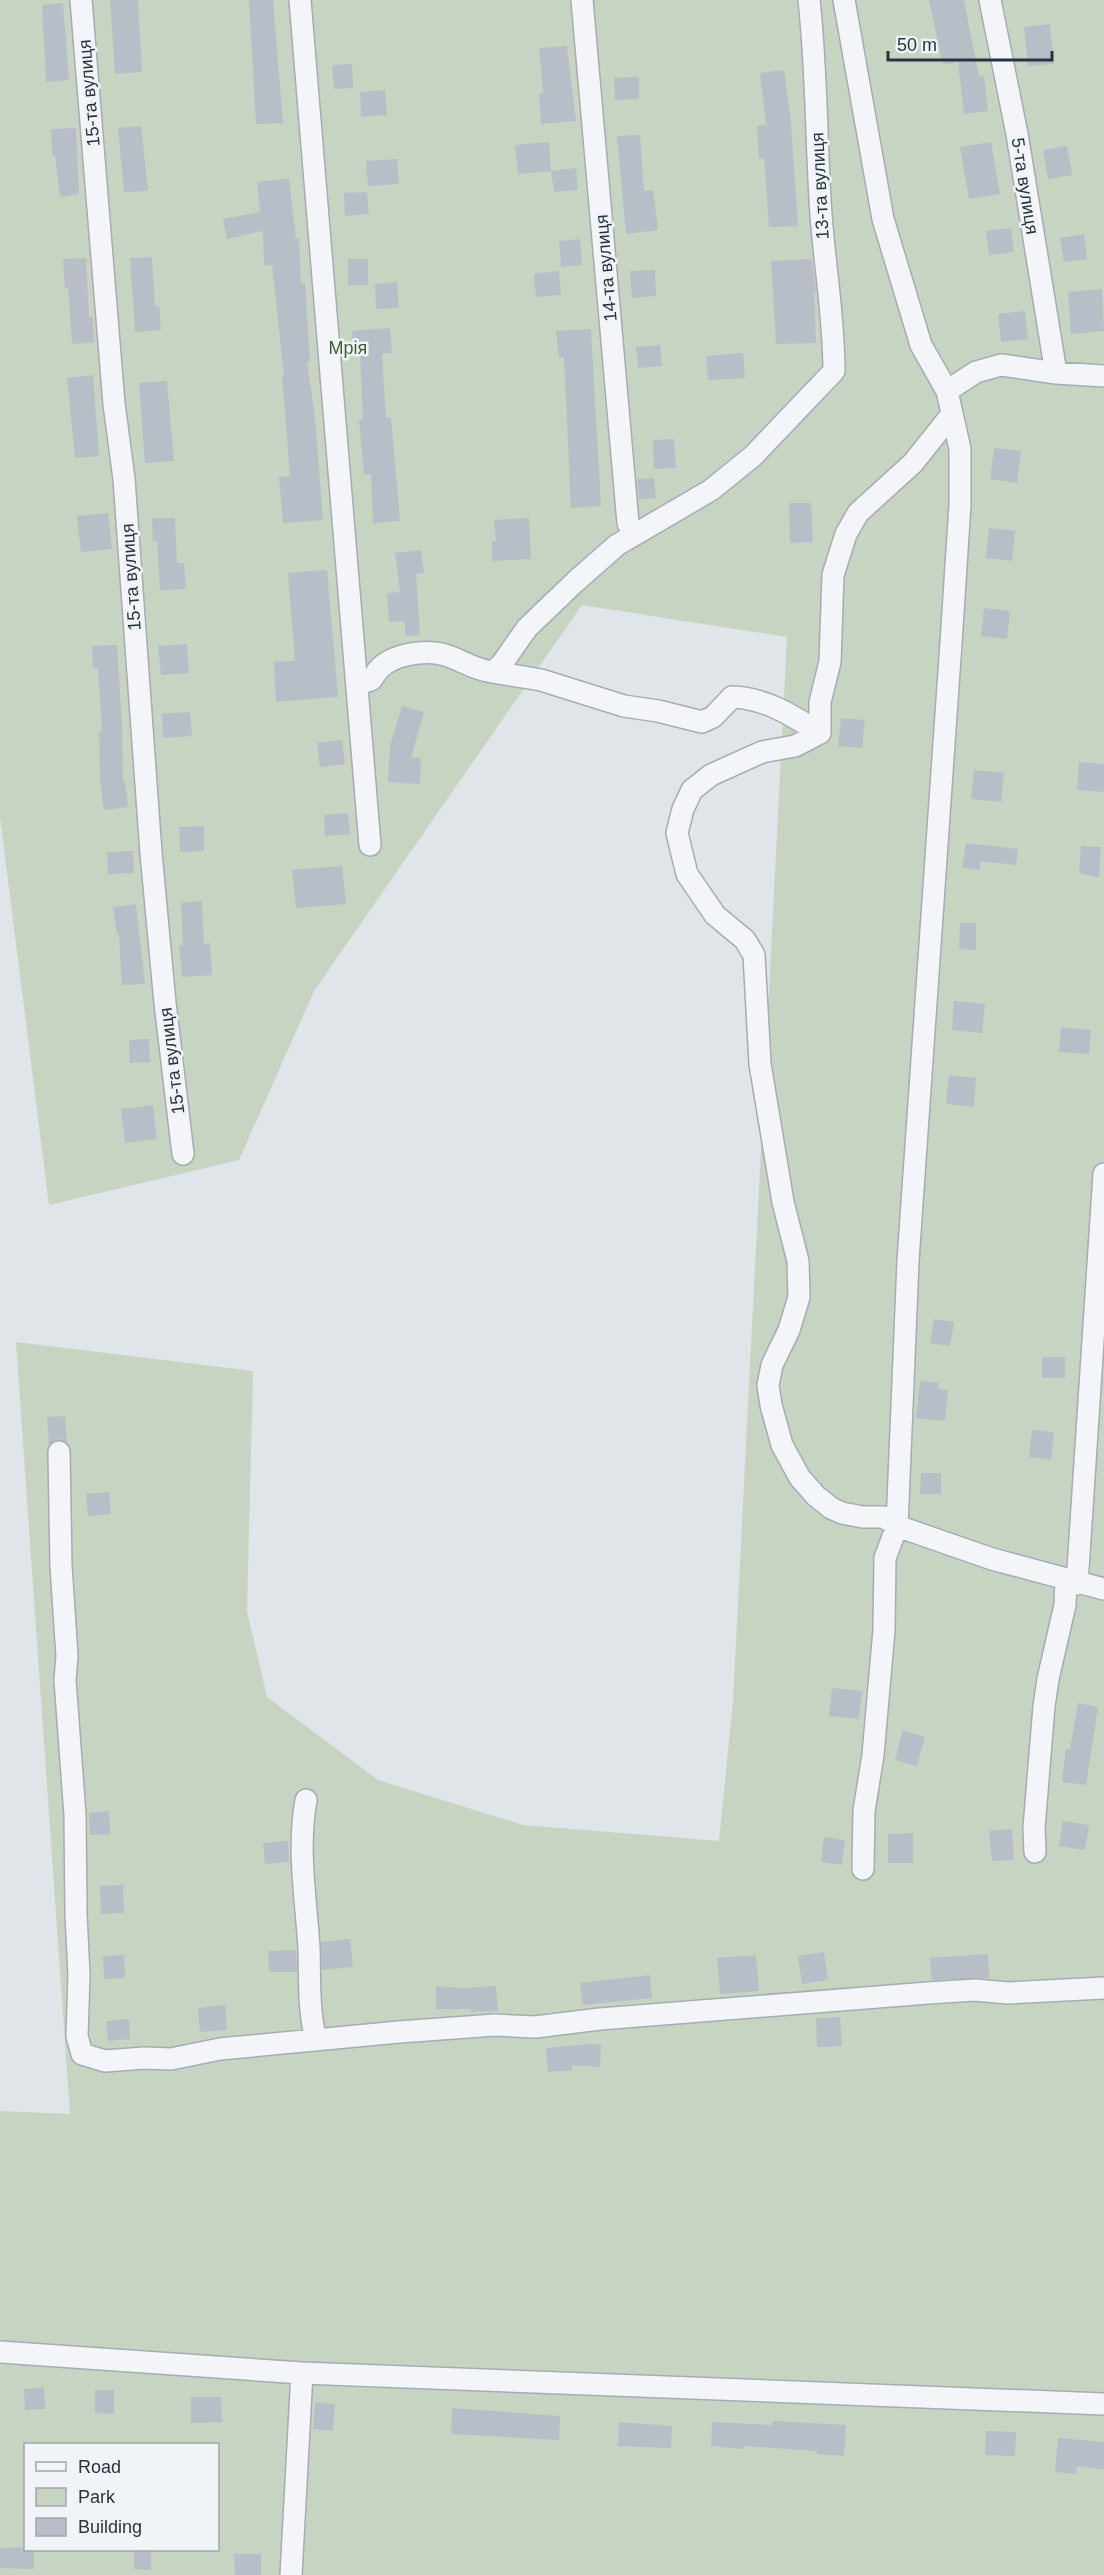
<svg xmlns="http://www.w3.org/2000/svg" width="1104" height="2575" font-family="Arial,sans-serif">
	<rect width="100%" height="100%" fill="#e0e5ea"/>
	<path fill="#c7d4c1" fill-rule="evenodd" d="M0,0H1104V2575H0V2111L70,2114L16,1342L253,1371L247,1611L267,1697L378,1780L523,1825L719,1841L733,1701L787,637L582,605L314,991L239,1160L49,1205L0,817ZM26,2444H218V2550H26Z"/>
	<path fill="#b7bec7" d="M110,0H138L142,72L115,74Z
		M249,0H273L283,123L256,124Z
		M929,0H964L979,77L984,76L988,111L964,114L958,62L943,65Z
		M63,3L69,80L46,82L42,5Z
		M1050,24L1054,64L1028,66L1024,27Z
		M567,46L576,121L541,124L539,94L543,93L539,48Z
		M352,64L353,88L334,89L332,65Z
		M784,70L791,123L798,226L769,227L764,158L759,159L757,126L766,125L760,73Z
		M639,77V99L615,100L614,78Z
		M385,90L387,115L361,117L360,92Z
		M141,126L148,191L124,192L118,128Z
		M76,128L79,194L60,197L55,155L52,156L51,129Z
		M640,135L644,191L653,190L658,230L626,234L617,136Z
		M549,142L551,171L518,174L515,145Z
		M991,142L1000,194L969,199L960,147Z
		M1067,146L1072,175L1048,179L1043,150Z
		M397,159L399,184L368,186L366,161Z
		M576,168L578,190L554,192L551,171Z
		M289,178L296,239L299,238L301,284L305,283L310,361L307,362L315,417L323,520L283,523L279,477L290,476L282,376L284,375L272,265L264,266L263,231L227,239L223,219L260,212L257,182Z
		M367,192L369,214L345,216L344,193Z
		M1011,228L1014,252L989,255L986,231Z
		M1084,234L1087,259L1064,262L1060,238Z
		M580,239L582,265L561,267L559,241Z
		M152,257L155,306L159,305L161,330L135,332L130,258Z
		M86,258L89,317H93L94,342L72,344L68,288H65L63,259Z
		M348,259H368V285H348Z
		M812,259L816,293H814L816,343L776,344L771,261Z
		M655,270L656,296L632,298L630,271Z
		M559,271L561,295L536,297L534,274Z
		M397,282L399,308L376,309L375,284Z
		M1102,289L1104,331L1071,334L1068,292Z
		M1025,311L1028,339L1001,342L998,314Z
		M390,328L392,353L382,354L386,418L391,417L400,521L373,523L371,474H364L361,441L359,420L363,419L360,356L354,357L352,331Z
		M591,329L601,506L571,508L564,357L559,358L556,331Z
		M660,345L662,366L638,368L636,347Z
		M743,353L745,378L708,380L706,356Z
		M93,375L99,456L75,458L67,378Z
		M167,381L174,461L145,463L139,383Z
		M674,439L676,468L654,469L653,440Z
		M994,448L1021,451L1017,483L990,479Z
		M654,478L656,498L639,499L637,479Z
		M789,503H811L813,542L790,543Z
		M108,513L112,549L81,552L77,516Z
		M152,518H175L177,563H184L186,589L160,590L157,541H153Z
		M529,518L531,559L492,561V541H496L494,520Z
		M989,528L1015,531L1012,561L986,558Z
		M421,550L424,573L416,574L420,635L406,636L404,621L389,622L387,593L400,592L395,553Z
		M327,570L338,697L276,702L274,662L295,661L288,573Z
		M984,608L1010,611L1007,639L981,636Z
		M187,644L189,673L161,675L158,646Z
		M117,645L122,725L123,781H125L128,807L104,810L100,782L99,731H102L98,667H93L92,646Z
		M402,706L424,712L411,758H421L420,784L388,782L390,746Z
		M190,712L192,736L163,738L162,714Z
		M841,718L865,720L862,748L838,746Z
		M342,740L345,764L320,767L317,743Z
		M1079,762L1104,764V792L1077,790Z
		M974,770L1004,773L1001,802L971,799Z
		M348,813L350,834L325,836L324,815Z
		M204,826V851L180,852L179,827Z
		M966,843L1018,849L1016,865L981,861L979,870L962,868Z
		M1081,846L1101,847L1099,878L1079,873Z
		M133,851L134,873L108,874L107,852Z
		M342,866L346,904L296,908L292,870Z
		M202,901L204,944L210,943L212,975L182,977L179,945H183L181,903Z
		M136,904L145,984L122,985L119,935H117L113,907Z
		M960,923H976V950L959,949Z
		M954,1001L985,1004L982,1033L952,1030Z
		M1061,1027L1091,1030L1089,1054L1059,1052Z
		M149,1039L150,1062L130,1063L129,1040Z
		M949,1075L976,1078L974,1107L946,1104Z
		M153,1105L157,1139L125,1143L121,1109Z
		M934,1319L954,1322L950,1346L930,1343Z
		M1042,1357H1065V1378H1042Z
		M920,1381L939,1383L938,1389L948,1390L945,1421L916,1418Z
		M65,1416L67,1442L58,1439L49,1445L47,1417Z
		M1032,1430L1054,1432L1051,1460L1029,1457Z
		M921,1473H941V1494H920Z
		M109,1492L111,1514L88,1516L86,1494Z
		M832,1688L862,1691L859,1719L829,1716Z
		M1078,1703L1098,1707L1086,1785L1062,1782L1066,1749H1070Z
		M903,1730L925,1737L917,1766L895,1760Z
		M109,1811L110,1834L90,1835L89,1813Z
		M1063,1821L1089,1825L1085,1850L1059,1846Z
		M1012,1829L1014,1860L992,1861L989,1831Z
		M913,1833V1863H888V1834Z
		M824,1837L845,1840L842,1865L821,1862Z
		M288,1841L289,1862L265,1864L263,1843Z
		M123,1885L124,1913L101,1914L100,1886Z
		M350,1939L353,1967L322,1970L321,1942Z
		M296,1950L297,1972H269L268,1951Z
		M824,1952L828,1980L802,1984L798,1956Z
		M988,1954L989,1978L932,1980L930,1958Z
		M124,1955L125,1978L104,1979L103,1956Z
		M756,1955L759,1991L720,1994L717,1958Z
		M650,1975L652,1998L583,2005L580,1983Z
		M436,1986L462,1988L496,1986L498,2011L471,2012V2009H436Z
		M225,2005L227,2030L200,2032L198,2008Z
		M840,2017L842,2046L817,2047L816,2018Z
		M129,2019L130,2039L108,2041L106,2021Z
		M592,2044L601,2045L600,2067L572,2065V2070L548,2072L546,2048Z
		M44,2387L45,2409L25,2410L24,2389Z
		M95,2390H114V2414L95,2413Z
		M191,2397H221L222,2422L191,2423Z
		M315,2402L335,2404L333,2431L313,2429Z
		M452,2408L560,2416L559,2440L451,2434Z
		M773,2421L846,2425L844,2456L817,2454V2451L744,2446L743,2449L711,2446L712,2422L772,2425Z
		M619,2422L672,2426L671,2448L618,2446Z
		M986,2431L1016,2432L1015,2456L985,2455Z
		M1058,2438L1104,2442V2470L1077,2466L1076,2474L1055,2472Z
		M26,2547V2550H34V2569L0,2568V2548Z
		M134,2550H151V2570L134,2569Z
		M234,2554H261V2575H235Z"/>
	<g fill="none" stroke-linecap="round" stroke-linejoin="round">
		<defs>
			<path id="street" d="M81,0L114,404L124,479L151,853L165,1003L183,1154
				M300,0L370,845
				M582,0L628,523L634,535
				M844,0L883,219L921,345L947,391L960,449V505L951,643L908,1261L897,1526L885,1558L884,1630L873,1755L864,1811L863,1869
				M990,0L1017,134L1056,373
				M947,391L976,372L1001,365L1056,373L1104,376
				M493,672L541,680L624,706L658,711L702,722L713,717L732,697C766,698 793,716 820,733V702L830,662L833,575L846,534L858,513L913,463L952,414
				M358,684L371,680C374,677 376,672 379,669C393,654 426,649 445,655C462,660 474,670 493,672L501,665L527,628L575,582L617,545L711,490L753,456L834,371C834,319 825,267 821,215C816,144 817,71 809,0
				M820,733L795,746L762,752L711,775L692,790L683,809L677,833L687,874L715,915L745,940L754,955L760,1064L783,1202L798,1261L799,1297L789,1330L772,1365L768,1385L771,1405L782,1445L800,1478L816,1496L831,1508L842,1513L863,1517H884L897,1526L992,1559L1104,1589
				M59,1452L61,1566L67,1656L65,1680L75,1815L76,1914L79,1975L77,2036L82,2054L105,2061L144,2058L171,2059L220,2049L399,2032L495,2025L535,2027L600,2019L928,1993L975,1990L1008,1993L1104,1988
				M1077,1584L1104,1174
				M306,1800C297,1850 306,1898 309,1948C310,1979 308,2009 316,2040
				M1035,1852L1034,1828L1044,1706L1048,1679L1065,1605L1066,1580
				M0,2352L302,2373L1104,2404
				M291,2575L302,2373"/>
		</defs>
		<use href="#street" stroke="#a5acb4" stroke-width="24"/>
		<use href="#street" stroke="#f3f5f8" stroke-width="21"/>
	</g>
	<g text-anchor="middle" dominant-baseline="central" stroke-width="5" stroke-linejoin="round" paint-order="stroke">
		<g font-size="18" fill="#283342" stroke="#f0f4f7">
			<text transform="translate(89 93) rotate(-95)">15-та вулиця</text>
			<text transform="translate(820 186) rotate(-93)">13-та вулиця</text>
			<text transform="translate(1025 186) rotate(81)">5-та вулиця</text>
			<text transform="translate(606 268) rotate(-95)">14-та вулиця</text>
			<text transform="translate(131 577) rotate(-94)">15-та вулиця</text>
			<text transform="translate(172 1061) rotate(-97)">15-та вулиця</text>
		</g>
		<g font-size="18" fill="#3f5e35" stroke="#f0f4f7">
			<text x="348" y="348">Мрія</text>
		</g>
	</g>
	<rect x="24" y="2443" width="195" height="108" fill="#f0f4f7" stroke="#a0a7af" stroke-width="1.5"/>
	<rect x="36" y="2462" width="30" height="9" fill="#f3f5f8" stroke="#a0a7af" stroke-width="1.5"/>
	<text x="78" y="2473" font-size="18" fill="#283342">Road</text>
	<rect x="36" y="2488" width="30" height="18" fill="#c7d4c1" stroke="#a0a7af" stroke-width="1.5"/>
	<text x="78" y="2503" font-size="18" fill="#283342">Park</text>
	<rect x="36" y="2518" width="30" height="18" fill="#b7bec7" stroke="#a0a7af" stroke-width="1.5"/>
	<text x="78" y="2533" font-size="18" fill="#283342">Building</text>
	<path d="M888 51v9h164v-9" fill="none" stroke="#283342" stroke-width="3"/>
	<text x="897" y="51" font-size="18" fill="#283342" stroke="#f0f4f7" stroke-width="4.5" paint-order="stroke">50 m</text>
</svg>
